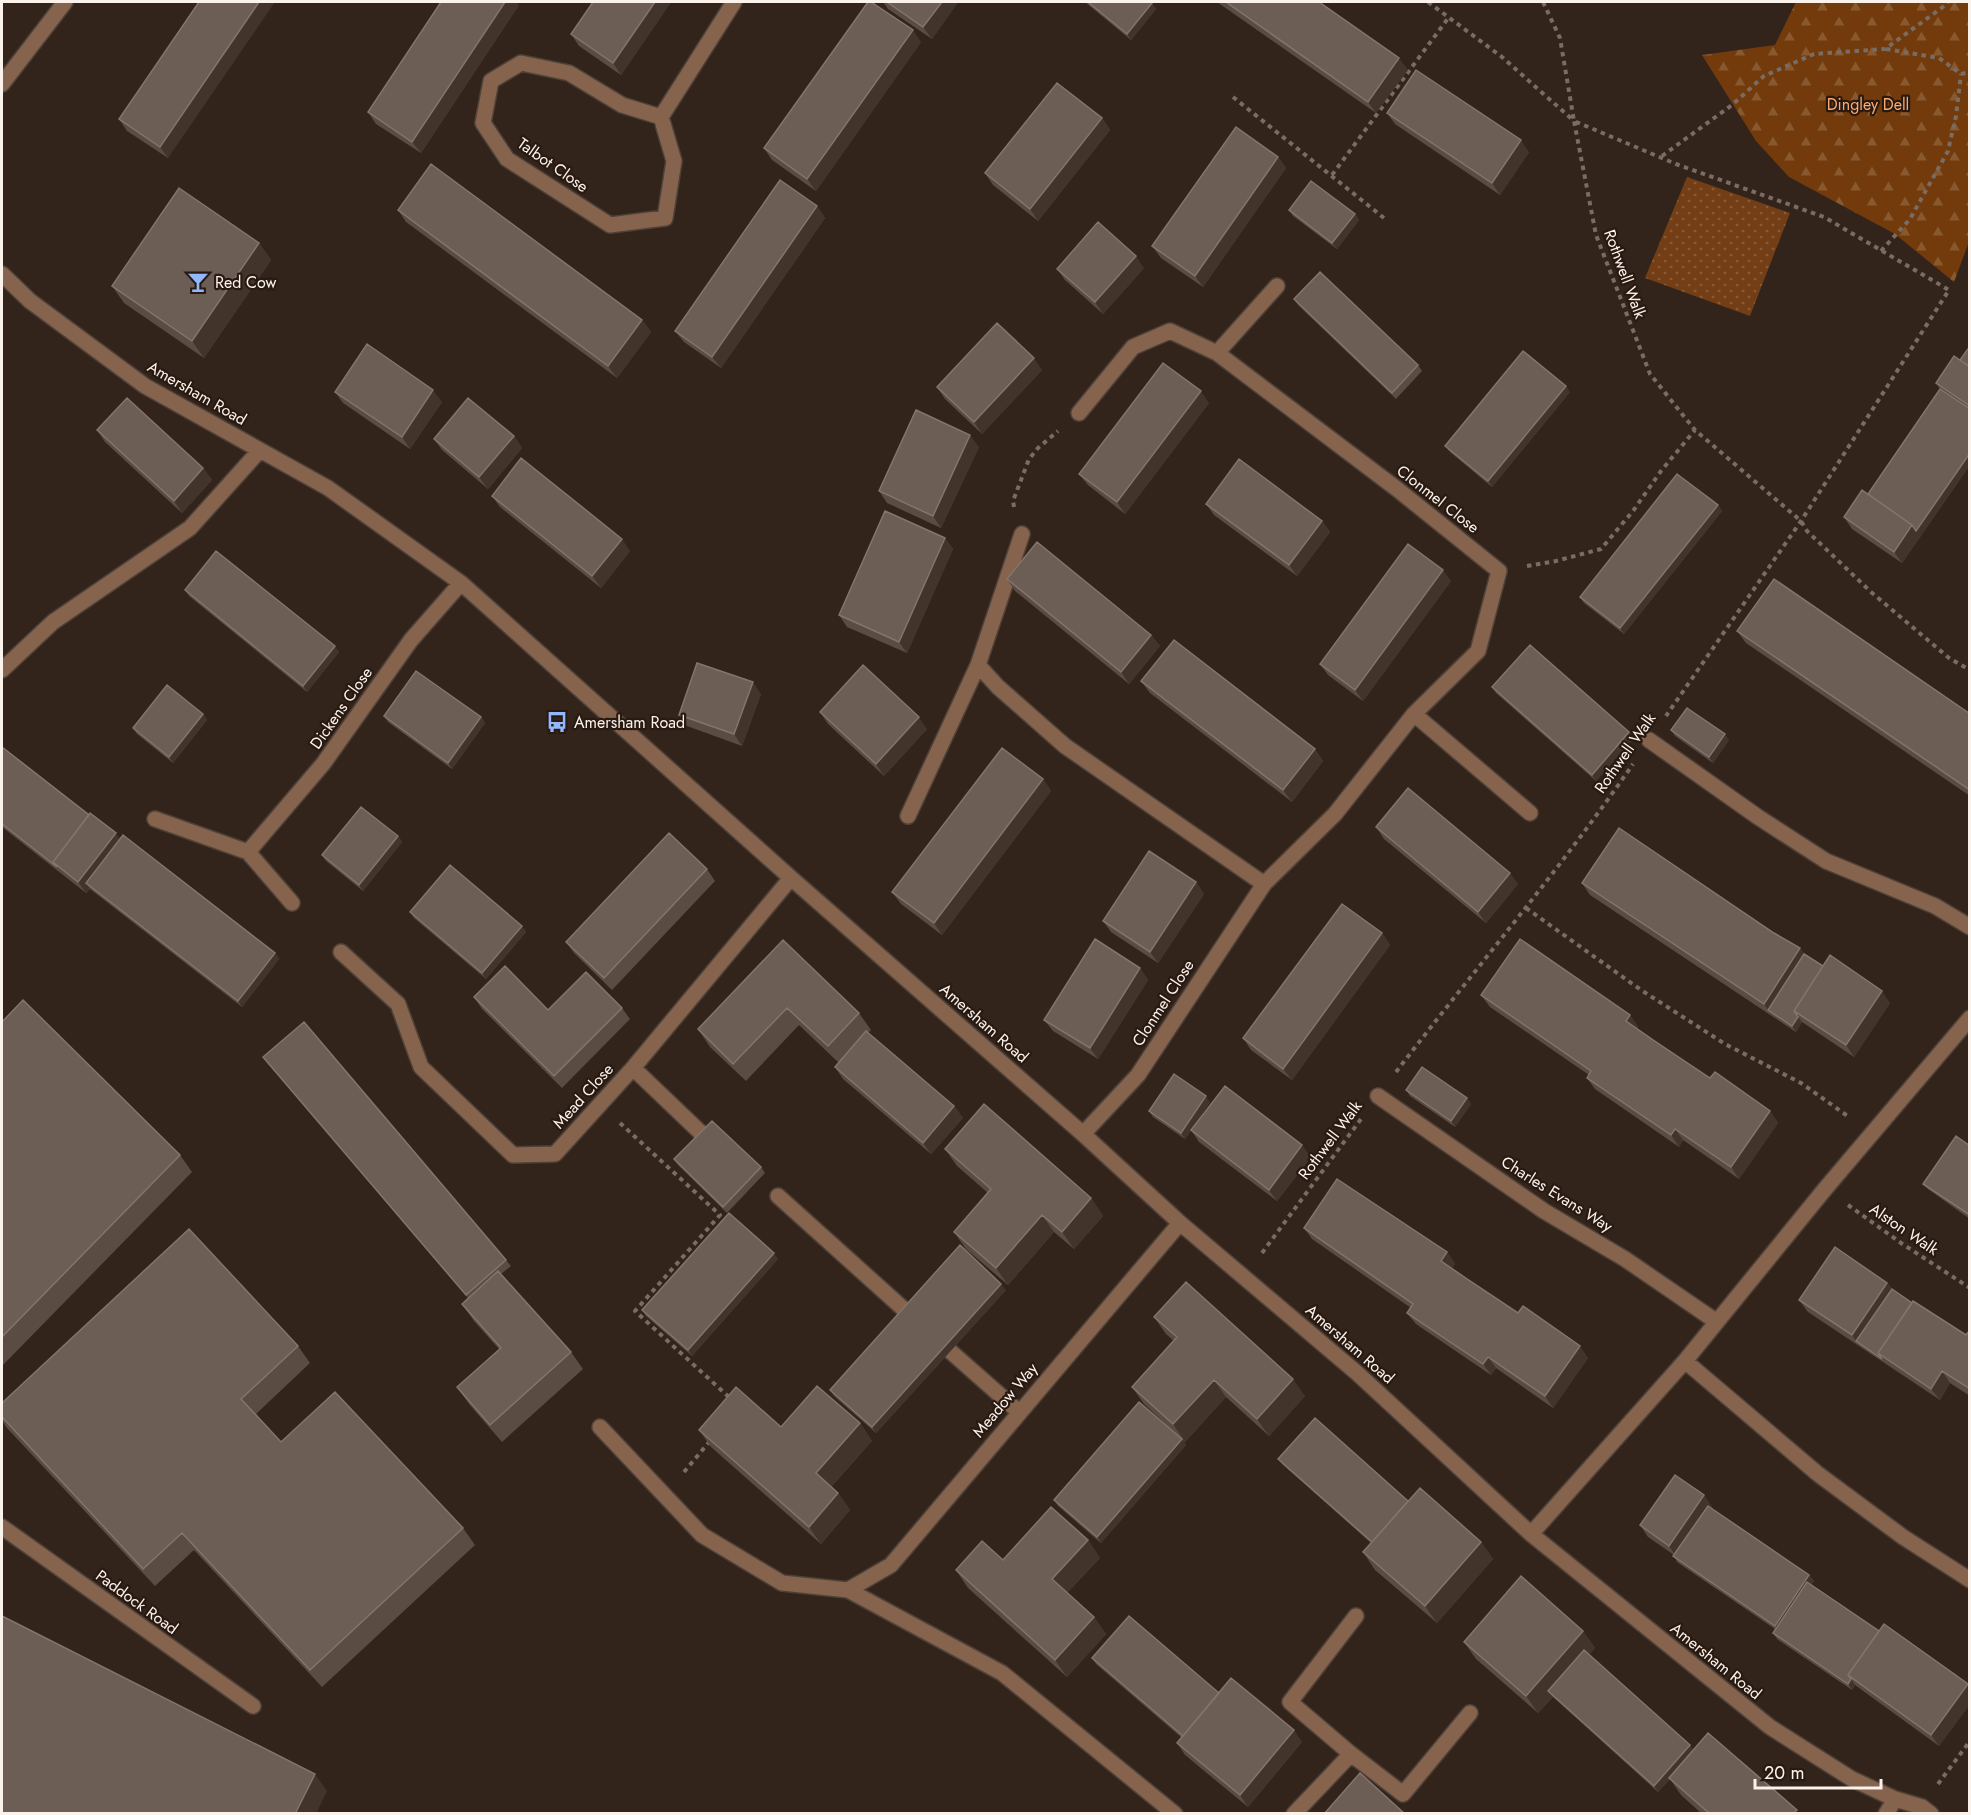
<svg xmlns="http://www.w3.org/2000/svg" width="1971" height="1815" font-family="Jost,sans-serif">
	<defs>
		<pattern id="forest-firs" width="22" height="20" patternUnits="userSpaceOnUse" patternTransform="scale(1.5)"><rect width="22" height="20" fill="#733b0b"/><path d="M5 1l3.5 6h-7zM16 11l3.5 6h-7z" fill="#88582f"/></pattern>
		<pattern id="park-dots" width="8" height="8" patternUnits="userSpaceOnUse" patternTransform="scale(1.5)"><rect width="8" height="8" fill="#733e15"/><path d="M2 2h.1M6 6h.1" fill="none" stroke="#885a37" stroke-width="1.8" stroke-linecap="round"/></pattern>
	</defs>
	<rect width="100%" height="100%" fill="#32241b"/>
	<path fill="url(#forest-firs)" d="M1796,2H1969L1970,239L1954,282L1895,234L1789,177L1756,141L1702,55L1775,45Z"/>
	<path fill="url(#park-dots)" d="M1687,177L1790,213L1750,316L1645,278Z"/>
	<g fill="none" stroke-linecap="round" stroke-linejoin="round">
		<defs>
			<path id="minor" d="M2,84L65,2
				M661,117L622,105L569,73L521,63L491,81L483,123L507,159L610,225L665,218L674,161L661,117L734,2
				M2,274L30,301L145,386L328,488L461,583L791,878L1083,1134L1180,1223L1357,1373L1531,1534L1770,1727L1852,1779L1895,1799L1922,1807L1931,1814
				M1079,413L1133,347L1170,331L1217,353
				M1022,534L978,665L998,687L1065,746L1264,884
				M2,670L53,622L190,528L260,450
				M1414,714L1530,813
				M1649,740L1758,817L1826,861L1935,906L1970,927
				M908,816L978,665
				M155,819L248,852L323,764L411,640L461,583
				M248,852L292,903
				M341,952L398,1004L421,1067L513,1155L555,1154L633,1068L791,878
				M633,1068L700,1132
				M1378,1096L1544,1211L1625,1259L1717,1322
				M1083,1134L1138,1075L1264,884L1335,814L1414,714L1478,651L1499,571L1397,489L1217,353L1277,286
				M778,1196L908,1313
				M950,1351L1019,1412
				M1685,1361L1818,1474L1903,1537L1970,1580
				M600,1427L702,1535L782,1583L848,1590L891,1565L1180,1223
				M2,1527L253,1706
				M1531,1534L1685,1361L1825,1189L1970,1018
				M848,1590L1002,1673L1175,1814
				M1351,1754L1290,1702L1356,1616
				M1294,1814L1351,1754L1403,1794L1470,1713
				M1886,1814L1895,1799"/>
		</defs>
		<use href="#minor" stroke="#4e4138" stroke-width="18"/>
		<path stroke="#796c64" stroke-width="4" stroke-dasharray="4.5 4.5" stroke-linecap="butt" d="M1428,2L1502,57L1574,121L1596,235L1650,374L1695,430L1801,521L1807,531L1871,592L1949,658L1970,670
			M1543,2L1560,38L1574,121L1676,164L1824,217L1949,290L1801,521L1666,716
			M1886,49L1939,58L1961,74L1970,72
			M1233,97L1384,218
			M1662,156L1732,105L1764,76L1814,54L1885,49L1947,4L1948,2
			M1332,175L1449,17
			M1881,251L1910,219L1948,151L1956,116L1961,74
			M1014,507L1013,501L1029,459L1038,448L1058,431
			M1527,566L1556,561L1601,549L1633,511L1661,471L1695,430
			M1526,908L1641,990L1725,1044L1801,1083L1849,1117
			M1396,1072C1475,969 1559,871 1633,764
			M620,1123L720,1215L635,1311L731,1399
			M1848,1205L1901,1243L1970,1288
			M1262,1253L1361,1119
			M684,1472L710,1441
			M1938,1784L1970,1741"/>
		<use href="#minor" stroke="#85634d" stroke-width="15"/>
	</g>
	<path fill="#5b4c43" d="M199,2L168,158L127,131L119,119Z
		M593,2H671L621,75L579,46L571,34Z
		M883,2H958L932,39L888,9Z
		M1085,2H1151L1156,9L1131,40Z
		M1217,2H1319L1408,70L1376,113Z
		M519,5L421,153L376,124L368,112Z
		M921,42L816,191L772,160L764,148Z
		M1387,113L1529,152L1500,195L1395,124Z
		M1102,118L1110,130L1038,221L993,185L985,173Z
		M1278,157L1286,168L1203,287L1161,258L1152,246Z
		M817,206L825,218L721,368L684,342L675,331Z
		M398,210L642,320L651,332L617,378L406,222Z
		M1289,210L1355,214L1359,220L1337,249L1293,216Z
		M259,243L271,260L204,358L124,303L112,286Z
		M1144,268L1103,314L1065,280L1057,269Z
		M1294,299L1418,365L1422,371L1396,399L1298,305Z
		M1970,346V465L1902,563L1852,529L1844,517L1868,494L1940,389L1936,383L1960,360Z
		M1042,370L982,434L945,399L937,387Z
		M335,392L442,402L410,449L343,403Z
		M1570,392L1492,487L1450,452L1445,446Z
		M1209,403L1125,514L1088,485L1079,474Z
		M97,430L203,468L212,480L182,513L105,442Z
		M514,436L522,448L488,489L442,450L434,439Z
		M979,447L941,528L887,503L879,491Z
		M492,496L630,551L601,588L500,507Z
		M1206,504L1322,521L1330,532L1297,576L1214,515Z
		M1718,505L1722,511L1624,634L1584,603L1580,597Z
		M945,538L953,549L907,653L847,627L839,615Z
		M1007,579L1151,635L1160,646L1129,684L1015,591Z
		M1451,581L1363,701L1328,675L1320,664Z
		M185,590L339,652L307,692L189,596Z
		M1737,631L1970,714V796L1746,643Z
		M1141,681L1315,749L1323,761L1292,802L1150,693Z
		M1492,687L1629,732L1634,738L1596,781L1496,693Z
		M761,694L742,746L687,726L679,715Z
		M820,712L927,729L884,776L828,724Z
		M203,714L207,720L173,763L137,734L133,728Z
		M384,716L481,717L485,723L452,769L388,722Z
		M1671,730L1729,740L1713,763L1675,736Z
		M2,747L120,839L275,953L279,959L242,1007L90,889L86,893L2,827Z
		M1043,779L1051,791L942,935L901,904L892,892Z
		M1376,827L1518,884L1486,923L1384,839Z
		M398,836L402,842L363,891L326,861L322,855Z
		M707,869L715,881L612,990L574,953L566,942Z
		M1196,882L1204,894L1158,963L1111,932L1103,921Z
		M1582,883L1774,933L1800,948L1804,954L1823,966L1890,1003L1854,1057L1802,1022L1796,1032L1590,895Z
		M410,912L522,926L526,932L486,979L414,918Z
		M1382,933L1390,945L1292,1080L1251,1050L1243,1038Z
		M783,940L859,1013L871,1030L868,1033L954,1106L963,1118L931,1154L843,1079L835,1067L839,1063L799,1025L746,1081L710,1047L698,1029Z
		M1140,968L1148,980L1098,1059L1053,1031L1044,1020Z
		M1481,995L1630,1015L1638,1027L1637,1028L1710,1078L1770,1111L1778,1123L1739,1179L1683,1140L1679,1147L1595,1089L1587,1078L1589,1075L1490,1007Z
		M474,997L548,1010L622,1008L630,1019L562,1088L482,1009Z
		M2,1022L180,1155L192,1172L2,1366Z
		M263,1057L506,1260L511,1266L501,1274L571,1352L583,1369L502,1442L469,1404L457,1387L499,1349L474,1321L462,1304L468,1298Z
		M1406,1090L1467,1098L1471,1104L1455,1127L1410,1096Z
		M1210,1102L1185,1139L1153,1117L1149,1111Z
		M1191,1130L1311,1157L1277,1201L1199,1142Z
		M1970,1146V1219L1928,1189L1923,1184Z
		M945,1149L1091,1198L1103,1216L1074,1249L1054,1232L1008,1285L966,1249L954,1232L988,1193L957,1166Z
		M674,1159L761,1167L765,1173L727,1213L678,1165Z
		M1304,1228L1447,1252L1455,1264L1452,1268L1588,1358L1553,1408L1496,1368L1491,1375L1416,1324L1407,1313L1411,1308L1312,1239Z
		M778,1259L692,1356L646,1316L642,1310Z
		M1887,1283L1892,1289L1912,1303L1966,1335L1970,1330V1396L1950,1383L1940,1400L1808,1312L1799,1300Z
		M1006,1290L876,1433L834,1396L830,1390Z
		M1154,1317L1305,1396L1269,1436L1226,1397L1185,1442L1144,1404L1132,1387L1174,1341L1166,1334Z
		M298,1346L310,1363L256,1414L281,1442L463,1528L475,1545L322,1687L194,1550L155,1586L6,1427L2,1420V1403Z
		M860,1423L872,1441L831,1487L838,1493L850,1510L821,1544L711,1447L699,1430Z
		M1182,1439L1186,1445L1101,1543L1058,1506L1054,1500Z
		M1278,1459L1408,1501L1481,1542L1493,1559L1437,1623L1375,1570L1363,1552L1371,1543L1283,1465Z
		M1704,1495L1712,1507L1711,1508L1809,1575L1814,1581L1811,1585L1879,1631L1968,1684L1970,1686V1704L1939,1746L1855,1685L1852,1690L1777,1639L1773,1633L1775,1629L1677,1562L1674,1555L1648,1537L1640,1525Z
		M1088,1540L1100,1558L1067,1593L1094,1617L1106,1634L1067,1677L968,1588L956,1570Z
		M1583,1631L1595,1648L1589,1655L1690,1745L1693,1750L1799,1814H1702L1681,1795L1670,1779L1658,1792L1553,1697L1538,1713L1476,1659L1464,1642Z
		M1092,1658L1219,1693L1302,1742L1248,1807L1185,1755L1177,1743L1182,1738L1096,1664Z"/>
	<path fill="#43342b" d="M259,2H275L168,158L160,147Z
		M505,2H517L519,5L421,153L412,142Z
		M655,2H671L621,75L613,63Z
		M942,2H958L932,39L923,27Z
		M1152,3L1156,9L1131,40L1127,34Z
		M913,30L921,42L816,191L807,179Z
		M1399,58L1408,70L1376,113L1368,102Z
		M1102,118L1110,130L1038,221L1030,209Z
		M1521,140L1529,152L1500,195L1492,183Z
		M1278,157L1286,168L1203,287L1195,276Z
		M817,206L825,218L721,368L712,357Z
		M1355,214L1359,220L1337,249L1332,243Z
		M259,243L271,260L204,358L192,341Z
		M1136,256L1144,268L1103,314L1095,302Z
		M642,320L651,332L617,378L608,366Z
		M1034,358L1042,370L982,434L974,422Z
		M1566,386L1570,392L1492,487L1488,481Z
		M433,390L442,402L410,449L402,437Z
		M1201,391L1209,403L1125,514L1117,502Z
		M970,435L979,447L941,528L933,516Z
		M514,436L522,448L488,489L479,477Z
		M1970,453V465L1902,563L1894,552L1912,525Z
		M203,468L212,480L182,513L174,501Z
		M1718,505L1722,511L1624,634L1620,628Z
		M1322,521L1330,532L1297,576L1289,565Z
		M945,538L953,549L907,653L899,642Z
		M622,539L630,551L601,588L592,576Z
		M1443,570L1451,581L1363,701L1355,690Z
		M1151,635L1160,646L1129,684L1121,672Z
		M335,646L339,652L307,692L303,686Z
		M753,682L761,694L742,746L734,734Z
		M203,714L207,720L173,763L169,757Z
		M481,717L485,723L452,769L448,763Z
		M919,717L927,729L884,776L876,764Z
		M1629,732L1634,738L1596,781L1592,775Z
		M1725,734L1729,740L1713,763L1709,757Z
		M1315,749L1323,761L1292,802L1283,790Z
		M1043,779L1051,791L942,935L934,923Z
		M116,833L124,845L86,883L90,889L86,893L78,882Z
		M398,836L402,842L363,891L359,885Z
		M1510,873L1518,884L1486,923L1478,912Z
		M1196,882L1204,894L1158,963L1150,952Z
		M522,926L526,932L486,979L482,973Z
		M1382,933L1390,945L1292,1080L1283,1069Z
		M1800,948L1809,960L1768,1010L1764,1004Z
		M275,953L279,959L242,1007L238,1001Z
		M1140,968L1148,980L1098,1059L1090,1048Z
		M1882,991L1890,1003L1854,1057L1846,1045Z
		M1630,1015L1638,1027L1634,1032L1626,1021Z
		M1798,1017L1802,1022L1796,1032L1792,1026Z
		M1206,1096L1210,1102L1185,1139L1181,1133Z
		M1467,1098L1471,1104L1455,1127L1451,1121Z
		M954,1106L963,1118L931,1154L923,1143Z
		M1770,1111L1778,1123L1739,1179L1731,1167Z
		M1675,1129L1683,1140L1679,1147L1671,1135Z
		M1302,1145L1311,1157L1277,1201L1269,1190Z
		M1091,1198L1103,1216L1074,1249L1062,1232Z
		M1042,1215L1054,1232L1008,1285L996,1268Z
		M1447,1252L1455,1264L1449,1273L1441,1261Z
		M774,1253L778,1259L692,1356L688,1350Z
		M1887,1283L1896,1295L1856,1341L1852,1335Z
		M1001,1284L1006,1290L876,1433L872,1427Z
		M1580,1346L1588,1358L1553,1408L1545,1396Z
		M1488,1357L1496,1368L1491,1375L1483,1364Z
		M1942,1371L1950,1383L1940,1400L1931,1389Z
		M1293,1379L1305,1396L1269,1436L1257,1419Z
		M1214,1380L1226,1397L1185,1442L1173,1424Z
		M860,1423L872,1441L828,1490L816,1473Z
		M1182,1439L1186,1445L1101,1543L1097,1537Z
		M838,1493L850,1510L821,1544L809,1527Z
		M1704,1495L1712,1507L1677,1558L1669,1546Z
		M1088,1540L1100,1558L1064,1596L1052,1579Z
		M1481,1542L1493,1559L1437,1623L1425,1606Z
		M1809,1575L1814,1581L1779,1632L1775,1626Z
		M1094,1617L1106,1634L1067,1677L1055,1660Z
		M1583,1631L1595,1648L1554,1696L1548,1691L1553,1697L1538,1713L1526,1696Z
		M1851,1679L1855,1685L1852,1690L1848,1684Z
		M1968,1684L1970,1686V1704L1939,1746L1931,1735Z
		M1294,1730L1302,1742L1248,1807L1240,1795Z
		M1690,1745L1694,1751L1658,1792L1654,1786Z
		M315,1774L327,1791L316,1814H295Z"/>
	<path fill="#6c5d55" stroke="#83756d" stroke-width="1.5" d="M199,2H259L160,147L119,119Z
		M441,2H505L412,142L368,112Z
		M593,2H655L613,63L571,34Z
		M868,2H871L913,30L807,179L764,148Z
		M887,2H942L923,27Z
		M1088,2H1151L1152,3L1127,34Z
		M1226,2H1319L1399,58L1368,102Z
		M1416,70L1521,140L1492,183L1387,113Z
		M1057,83L1102,118L1030,209L985,173Z
		M1236,127L1278,157L1195,276L1152,246Z
		M431,164L642,320L608,366L398,210Z
		M780,180L817,206L712,357L675,331Z
		M1311,181L1355,214L1332,243L1289,210Z
		M179,188L259,243L192,341L112,286Z
		M1098,222L1136,256L1095,302L1057,269Z
		M1320,272L1418,365L1392,393L1294,299Z
		M997,323L1034,358L974,422L937,387Z
		M367,344L433,390L402,437L335,392Z
		M1970,346V367L1960,360Z
		M1523,351L1566,386L1488,481L1445,446Z
		M1954,356L1970,367V406L1936,383Z
		M1163,363L1201,391L1117,502L1079,474Z
		M1940,389L1970,409V453L1916,531L1912,525L1868,494Z
		M127,398L203,468L174,501L97,430Z
		M468,398L514,436L479,477L434,439Z
		M916,410L970,435L933,516L879,491Z
		M521,458L622,539L592,576L492,496Z
		M1239,459L1322,521L1289,565L1206,504Z
		M1677,474L1718,505L1620,628L1580,597Z
		M1862,490L1912,525L1894,552L1844,517Z
		M885,511L945,538L899,642L839,615Z
		M1037,542L1151,635L1121,672L1007,579Z
		M1408,544L1443,570L1355,690L1320,664Z
		M216,551L335,646L303,686L185,590Z
		M1774,579L1970,714V790L1737,631Z
		M1174,640L1315,749L1283,790L1141,681Z
		M1530,645L1629,732L1592,775L1492,687Z
		M697,663L753,682L734,734L679,715Z
		M863,665L919,717L876,764L820,712Z
		M416,671L481,717L448,763L384,716Z
		M167,685L203,714L169,757L133,728Z
		M1687,708L1725,734L1709,757L1671,730Z
		M2,747L89,815L53,862L57,867L2,824Z
		M1002,748L1043,779L934,923L892,892Z
		M1408,788L1510,873L1478,912L1376,827Z
		M361,807L398,836L359,885L322,855Z
		M90,813L116,833L78,882L53,862Z
		M1619,828L1774,933L1800,948L1764,1004L1582,883Z
		M669,833L707,869L604,978L566,942Z
		M123,835L275,953L238,1001L86,883Z
		M1149,851L1196,882L1150,952L1103,921Z
		M450,865L522,926L482,973L410,912Z
		M1342,904L1382,933L1283,1069L1243,1038Z
		M1095,939L1140,968L1090,1048L1044,1020Z
		M1520,939L1630,1015L1626,1021L1653,1040L1710,1078L1715,1072L1770,1111L1731,1167L1675,1129L1671,1135L1587,1078L1591,1071L1481,995Z
		M783,940L859,1013L828,1046L787,1008L733,1064L698,1029Z
		M1804,954L1823,966L1794,1011L1798,1017L1792,1026L1768,1010Z
		M1830,955L1882,991L1846,1045L1794,1011Z
		M505,966L548,1010L586,972L622,1008L554,1076L474,997Z
		M23,1000L180,1155L2,1337V1022Z
		M304,1022L506,1260L466,1295L263,1057Z
		M866,1031L954,1106L923,1143L835,1067Z
		M1422,1067L1467,1098L1451,1121L1406,1090Z
		M1174,1074L1206,1096L1181,1133L1149,1111Z
		M1225,1086L1302,1145L1269,1190L1191,1130Z
		M984,1104L1091,1198L1062,1232L1042,1215L996,1268L954,1232L991,1189L945,1149Z
		M712,1121L761,1167L723,1207L674,1159Z
		M1956,1136L1970,1146V1215L1923,1184Z
		M1337,1179L1447,1252L1441,1261L1467,1279L1518,1313L1523,1306L1580,1346L1545,1396L1488,1357L1483,1364L1407,1313L1413,1304L1304,1228Z
		M729,1213L774,1253L688,1350L642,1310Z
		M189,1229L298,1346L241,1399L281,1442L335,1392L463,1528L310,1670L182,1533L143,1569L2,1417V1403Z
		M960,1245L1001,1284L872,1427L830,1390Z
		M1835,1247L1887,1283L1852,1335L1799,1300Z
		M498,1271L571,1352L490,1425L457,1387L501,1348L462,1304Z
		M1186,1282L1293,1379L1257,1419L1214,1380L1173,1424L1132,1387L1177,1337L1154,1317Z
		M1892,1289L1912,1303L1878,1353L1882,1359L1856,1341Z
		M1913,1301L1966,1335L1970,1330V1389L1942,1371L1931,1389L1878,1353Z
		M817,1386L860,1423L816,1473L838,1493L809,1527L699,1430L736,1387L781,1427Z
		M1139,1402L1182,1439L1097,1537L1054,1500Z
		M1315,1418L1408,1501L1372,1542L1278,1459Z
		M1675,1475L1704,1495L1669,1546L1640,1525Z
		M1420,1488L1481,1542L1425,1606L1363,1552Z
		M1708,1506L1809,1575L1775,1626L1673,1556Z
		M1051,1507L1088,1540L1052,1579L1094,1617L1055,1660L956,1570L982,1541L1003,1560Z
		M1521,1576L1583,1631L1526,1696L1464,1642Z
		M1807,1582L1879,1631L1848,1675L1851,1679L1848,1684L1773,1633Z
		M2,1616L315,1774L295,1814H2Z
		M1129,1616L1219,1693L1183,1736L1092,1658Z
		M1884,1624L1968,1684L1931,1735L1848,1675Z
		M1584,1650L1690,1745L1654,1786L1548,1691Z
		M1231,1678L1294,1730L1240,1795L1177,1743Z
		M1708,1733L1797,1810L1793,1814H1710L1669,1778Z
		M1360,1773L1405,1814H1324Z"/>
	<defs>
		<symbol id="bar-bare" viewBox="-9 -9 18 18"><path d="M-6-5H6L.8 .8V4.5H3.5V6h-7V4.5H-.8V.8Z" fill="#93b7fd" stroke="#281a11" stroke-width="2.5" paint-order="stroke"/></symbol>
		<symbol id="bus-bare" viewBox="-9 -9 18 18"><path d="M-5-6H5V4H4V6H2V4H-2V6H-4V4H-5ZM-3.5-4V0h7V-4ZM-3.5 1.2v1.5H-2V1.2ZM2 1.2v1.5H3.5V1.2Z" fill="#93b7fd" stroke="#281a11" stroke-width="2.5" paint-order="stroke"/></symbol>
	</defs>
	<g fill-rule="evenodd">
		<use href="#bar-bare" x="183" y="267" width="30" height="30"/>
		<use href="#bus-bare" x="542" y="707" width="30" height="30"/>
	</g>
	<g text-anchor="middle" dominant-baseline="central" stroke-width="4.5" stroke-linejoin="round" paint-order="stroke">
		<g font-size="16" fill="#fdaa72" stroke="#281a11">
			<text x="1868" y="104">Dingley Dell</text>
		</g>
		<g font-size="16" fill="#fcf2ec" stroke="#281a11">
			<text transform="translate(553 165) rotate(35)">Talbot Close</text>
			<text transform="translate(1625 274) rotate(70)">Rothwell Walk</text>
			<text transform="translate(197 393) rotate(30)">Amersham Road</text>
			<text transform="translate(1438 499) rotate(38)">Clonmel Close</text>
			<text transform="translate(341 708) rotate(-55)">Dickens Close</text>
			<text transform="translate(1625 753) rotate(-55)">Rothwell Walk</text>
			<text transform="translate(1163 1003) rotate(-57)">Clonmel Close</text>
			<text transform="translate(984 1023) rotate(41)">Amersham Road</text>
			<text transform="translate(583 1096) rotate(-48)">Mead Close</text>
			<text transform="translate(1330 1140) rotate(-53)">Rothwell Walk</text>
			<text transform="translate(1557 1194) rotate(32)">Charles Evans Way</text>
			<text transform="translate(1904 1229) rotate(34)">Alston Walk</text>
			<text transform="translate(1350 1344) rotate(41)">Amersham Road</text>
			<text transform="translate(1005 1400) rotate(-50)">Meadow Way</text>
			<text transform="translate(137 1602) rotate(36)">Paddock Road</text>
			<text transform="translate(1716 1661) rotate(39)">Amersham Road</text>
		</g>
		<g font-size="16" fill="#fcf2ec" stroke="#281a11" text-anchor="start">
			<text x="215" y="282">Red Cow</text>
			<text x="574" y="722">Amersham Road</text>
		</g>
	</g>
	<rect width="1971" height="1815" fill="none" stroke="#fcf2ec" stroke-width="6"/>
	<path d="M1755 1779v9h126v-9" fill="none" stroke="#fcf2ec" stroke-width="3"/>
	<text x="1764" y="1779" font-size="18" fill="#fcf2ec" stroke="#281a11" stroke-width="4.5" paint-order="stroke">20 m</text>
</svg>
